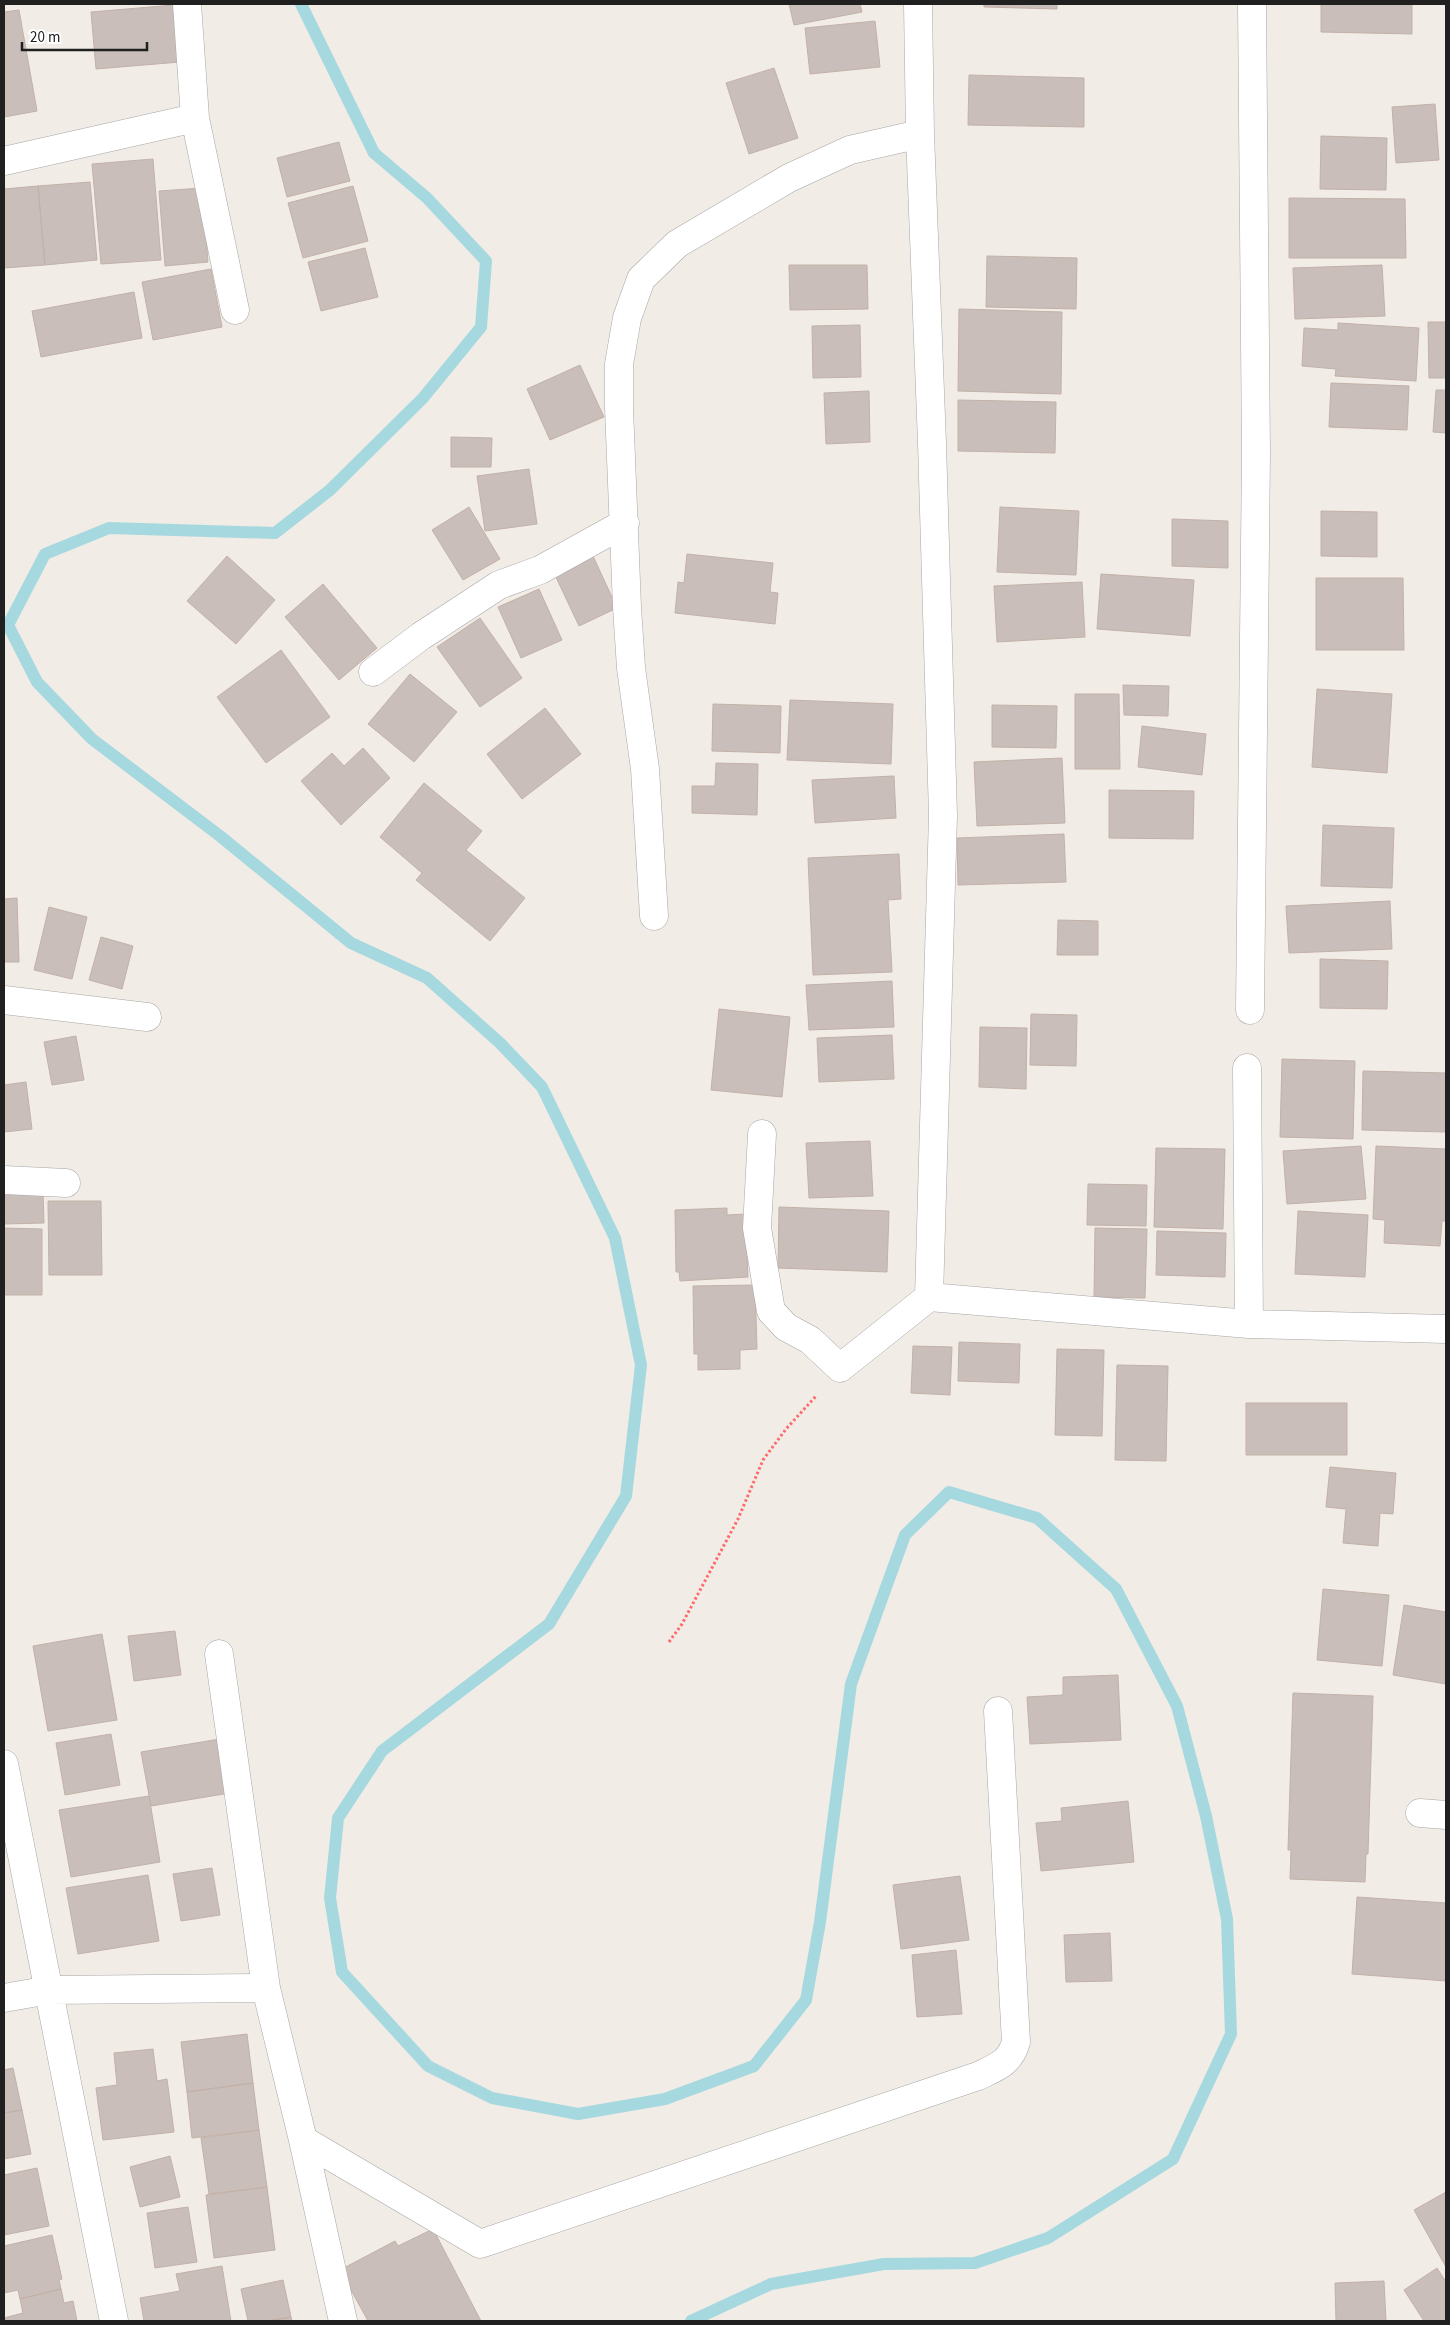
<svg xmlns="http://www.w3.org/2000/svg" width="1450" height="2325" font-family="'Source Sans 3',sans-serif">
	<rect width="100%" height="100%" fill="#f1ece6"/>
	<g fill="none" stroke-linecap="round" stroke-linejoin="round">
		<path stroke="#a6d8df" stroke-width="12" d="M301,4L374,153L427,198L486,261L481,327L423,398L330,490L275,533L109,528L45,554L8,625L37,682L92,739L220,836L351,943L427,978L500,1043L542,1087L615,1238L641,1365L626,1496L549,1624L382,1751L338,1818L330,1898L342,1972L428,2066L492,2098L578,2114L665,2099L754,2066L806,2000L820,1922L851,1684L905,1535L949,1492L1037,1518L1116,1589L1177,1706L1206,1816L1227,1919L1231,2034L1173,2159L1048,2238L975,2263L884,2264L771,2284L691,2321"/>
	</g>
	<path fill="#c9beb9" stroke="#c3b1a8" d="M789,4H860L862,12L794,25Z
		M984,4H1057V9L984,7Z
		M1321,4H1412V34L1321,32Z
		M174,5L180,62L96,69L91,12Z
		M19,10L37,111L4,117V12Z
		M875,21L880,67L810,74L805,28Z
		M774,68L798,138L749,154L726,83Z
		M969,75L1084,78V127L968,125Z
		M1435,104L1439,160L1396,163L1392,107Z
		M1321,136L1387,138L1386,190L1320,189Z
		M339,142L350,181L287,197L277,158Z
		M153,159L161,260L101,264L92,164Z
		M90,182L97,260L45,265L38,186Z
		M38,186L45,265L4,268V189Z
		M353,186L368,241L303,258L288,203Z
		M202,188L208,262L165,266L159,191Z
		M1289,198L1405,199L1406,258H1289Z
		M365,248L378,297L321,311L308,262Z
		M987,256L1077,258L1076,309L986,307Z
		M789,265H867L868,309L790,310Z
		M1382,265L1385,316L1295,319L1293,268Z
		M211,269L222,327L153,340L142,282Z
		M134,292L142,338L41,357L32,311Z
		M959,309L1062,312L1061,394L958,391Z
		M1428,322H1446V378H1429Z
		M1338,323L1419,328L1416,381L1335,376L1336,369L1302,366L1304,328L1338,330Z
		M860,325L861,377L813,378L812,326Z
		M580,365L604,417L550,440L527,389Z
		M1331,383L1409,386L1407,430L1329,427Z
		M1436,390H1446V433L1433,432Z
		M869,391L870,442L826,444L824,393Z
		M958,400L1056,402L1055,453L958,451Z
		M451,437L492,438L491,467H451Z
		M529,469L537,524L485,531L477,476Z
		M469,507L500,559L463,580L432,530Z
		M1000,507L1079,511L1076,575L997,572Z
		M1321,511L1377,512V557L1321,556Z
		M1172,519L1228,521V568L1172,566Z
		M687,554L773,563L770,592L778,593L775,624L675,613L678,582L684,583Z
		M227,556L275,600L236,644L187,601Z
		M593,556L617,608L579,626L554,573Z
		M1101,574L1194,580L1190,636L1097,629Z
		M1316,578H1403L1404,650H1316Z
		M1082,582L1085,637L997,642L994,586Z
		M323,584L377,648L339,680L285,617Z
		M539,589L562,640L521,658L498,607Z
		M480,618L522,678L480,707L437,647Z
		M281,650L330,717L266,763L217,697Z
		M410,674L457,712L414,762L368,724Z
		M1123,685L1169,686L1168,716L1124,715Z
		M1317,689L1392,694L1387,773L1312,767Z
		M1075,694H1119L1120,769H1075Z
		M790,700L893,704L891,764L787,760Z
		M713,704L781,706L780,753L712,751Z
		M992,705L1057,706L1056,748L992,747Z
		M545,708L581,754L522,799L487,754Z
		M1142,726L1206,734L1202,775L1138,767Z
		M363,748L390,778L341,825L301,781L332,753L344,766Z
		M1062,758L1065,823L977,826L974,762Z
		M716,763L758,764L757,815L692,813V786H715Z
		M894,776L896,818L815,823L812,780Z
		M424,783L482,831L466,850L525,898L490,941L416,880L422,873L380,837Z
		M1109,790L1194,791L1193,839L1109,838Z
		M1323,825L1394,828L1392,888L1321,886Z
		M1064,834L1066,882L958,885L957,838Z
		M899,854L901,899L888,900L892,972L813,975L808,858Z
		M17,898L19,962H4V899Z
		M1390,901L1392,949L1289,953L1286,906Z
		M49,907L87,917L72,979L34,970Z
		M1058,920L1098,921V955H1057Z
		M101,937L133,946L122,989L89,980Z
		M1320,959L1388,961L1387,1009L1320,1008Z
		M892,981L894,1027L809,1030L806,985Z
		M719,1009L790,1017L782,1097L711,1090Z
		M1031,1014L1077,1015L1076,1066L1030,1065Z
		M980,1027L1027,1028L1026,1089L979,1087Z
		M892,1035L894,1079L819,1082L817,1038Z
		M76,1036L84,1080L52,1085L44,1042Z
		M1282,1059L1355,1061L1353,1139L1280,1137Z
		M1363,1071L1446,1073V1132L1362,1130Z
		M26,1082L32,1129L4,1132V1085Z
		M870,1141L873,1196L809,1198L806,1143Z
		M1361,1146L1366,1199L1287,1204L1283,1151Z
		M1376,1146L1446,1149V1221H1442L1440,1246L1384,1243L1385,1220L1373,1219Z
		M1156,1148L1225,1149L1223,1229L1154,1227Z
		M1088,1184L1147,1185L1146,1226L1087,1225Z
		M4,1193H43L44,1223L4,1224Z
		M48,1201H101L102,1275H49Z
		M779,1207L889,1211L887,1272L778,1268Z
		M727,1208V1215L745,1214L748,1277L680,1281L679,1272H676L675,1210Z
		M1298,1211L1368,1215L1365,1277L1295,1274Z
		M4,1228L42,1229V1295H4Z
		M1095,1228L1147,1229L1145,1298L1094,1297Z
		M1157,1231L1226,1233L1225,1277L1156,1275Z
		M755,1285L757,1349L740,1350V1369L698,1370V1354H694L693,1286Z
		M959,1342L1020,1344L1019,1383L958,1381Z
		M913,1346L952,1347L950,1395L911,1393Z
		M1057,1349L1104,1350L1102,1436L1055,1435Z
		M1117,1365L1168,1366L1166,1461L1115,1460Z
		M1246,1403H1347V1455H1246Z
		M1330,1467L1396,1473L1393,1514L1380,1513L1378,1546L1343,1543L1346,1509L1326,1507Z
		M1323,1589L1389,1595L1382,1666L1317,1660Z
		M1404,1605L1446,1612V1684L1393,1675Z
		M175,1631L181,1675L134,1681L128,1636Z
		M102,1634L117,1720L48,1731L33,1646Z
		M1118,1675L1121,1740L1030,1744L1027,1697L1063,1695V1677Z
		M1293,1693L1373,1696L1368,1854H1366L1365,1882L1290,1879L1291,1850H1288Z
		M111,1734L120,1785L65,1795L56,1743Z
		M220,1739L230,1793L151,1806L141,1752Z
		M149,1796L160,1862L71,1877L59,1810Z
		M1128,1801L1134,1862L1041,1871L1036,1823L1062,1821L1061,1808Z
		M212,1868L220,1915L181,1921L173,1874Z
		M148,1875L159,1941L78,1954L66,1888Z
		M960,1876L969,1940L901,1949L893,1885Z
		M1357,1897L1446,1903V1981L1352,1974Z
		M1110,1933L1112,1981L1066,1982L1064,1935Z
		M956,1950L962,2014L917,2017L912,1955Z
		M247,2034L253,2083L187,2092L181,2042Z
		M153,2049L157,2081L167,2079L174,2132L103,2140L96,2088L117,2085L114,2053Z
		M13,2068L22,2110L4,2113V2070Z
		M253,2083L259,2130L192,2138L187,2092Z
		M22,2110L31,2154L4,2159V2113Z
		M259,2130L267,2187L209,2194L201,2138Z
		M170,2156L180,2197L140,2207L130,2167Z
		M37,2168L49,2226L4,2235V2175Z
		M267,2187L275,2250L214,2258L206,2195Z
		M1446,2192V2267L1414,2210Z
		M188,2207L197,2262L155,2268L147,2213Z
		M433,2229L481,2321H368L340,2270L395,2241L398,2246Z
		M52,2235L62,2279L59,2280L61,2289L20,2299L18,2290L4,2293V2246Z
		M222,2266L231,2321H144L140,2298L180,2291L176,2274Z
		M1437,2268L1446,2282V2321H1424L1404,2290Z
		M283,2280L291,2317L268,2321H248L241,2289Z
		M1384,2281L1386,2321H1336L1335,2283Z
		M61,2289L64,2303L73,2301L77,2321H4V2318L23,2313L20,2299Z
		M291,2317L292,2321H268Z"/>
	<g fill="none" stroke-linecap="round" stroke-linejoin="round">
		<defs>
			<path id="minor" d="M918,4L920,134L932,443L943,815L929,1297
				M195,118L235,310
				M4,161L195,118L187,4
				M373,672L421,636L499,585L540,570L625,523
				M654,916L645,769L631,668L627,607L619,408V364L627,318L641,279L677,244L789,178L850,150L920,134
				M4,1000L147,1017
				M1250,1010L1256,453L1252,4
				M1247,1068L1249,1324
				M762,1134L757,1228L771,1311L786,1327L810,1340L840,1368L929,1297L1249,1324L1446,1329
				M4,1180L66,1183
				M219,1654L266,1988L303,2140L343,2321
				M4,1764L114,2321
				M1420,1813L1446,1815
				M4,1998L49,1990L266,1988
				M303,2140L480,2244L978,2076C997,2067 1010,2063 1016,2042L998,1711"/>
		</defs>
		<use href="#minor" stroke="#a7a7a7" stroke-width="29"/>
		<path stroke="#fd6c6b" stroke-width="3" stroke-dasharray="2.5 2.5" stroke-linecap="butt" d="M669,1642L682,1624L738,1519L763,1460L786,1429L817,1395"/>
		<use href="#minor" stroke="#fff" stroke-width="28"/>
	</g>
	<rect width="1450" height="2325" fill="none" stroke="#202020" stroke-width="10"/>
	<path d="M22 42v8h125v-8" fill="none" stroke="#202020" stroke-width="2.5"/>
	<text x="30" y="42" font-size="15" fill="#202020" stroke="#ffffff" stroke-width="4" paint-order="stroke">20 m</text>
</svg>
